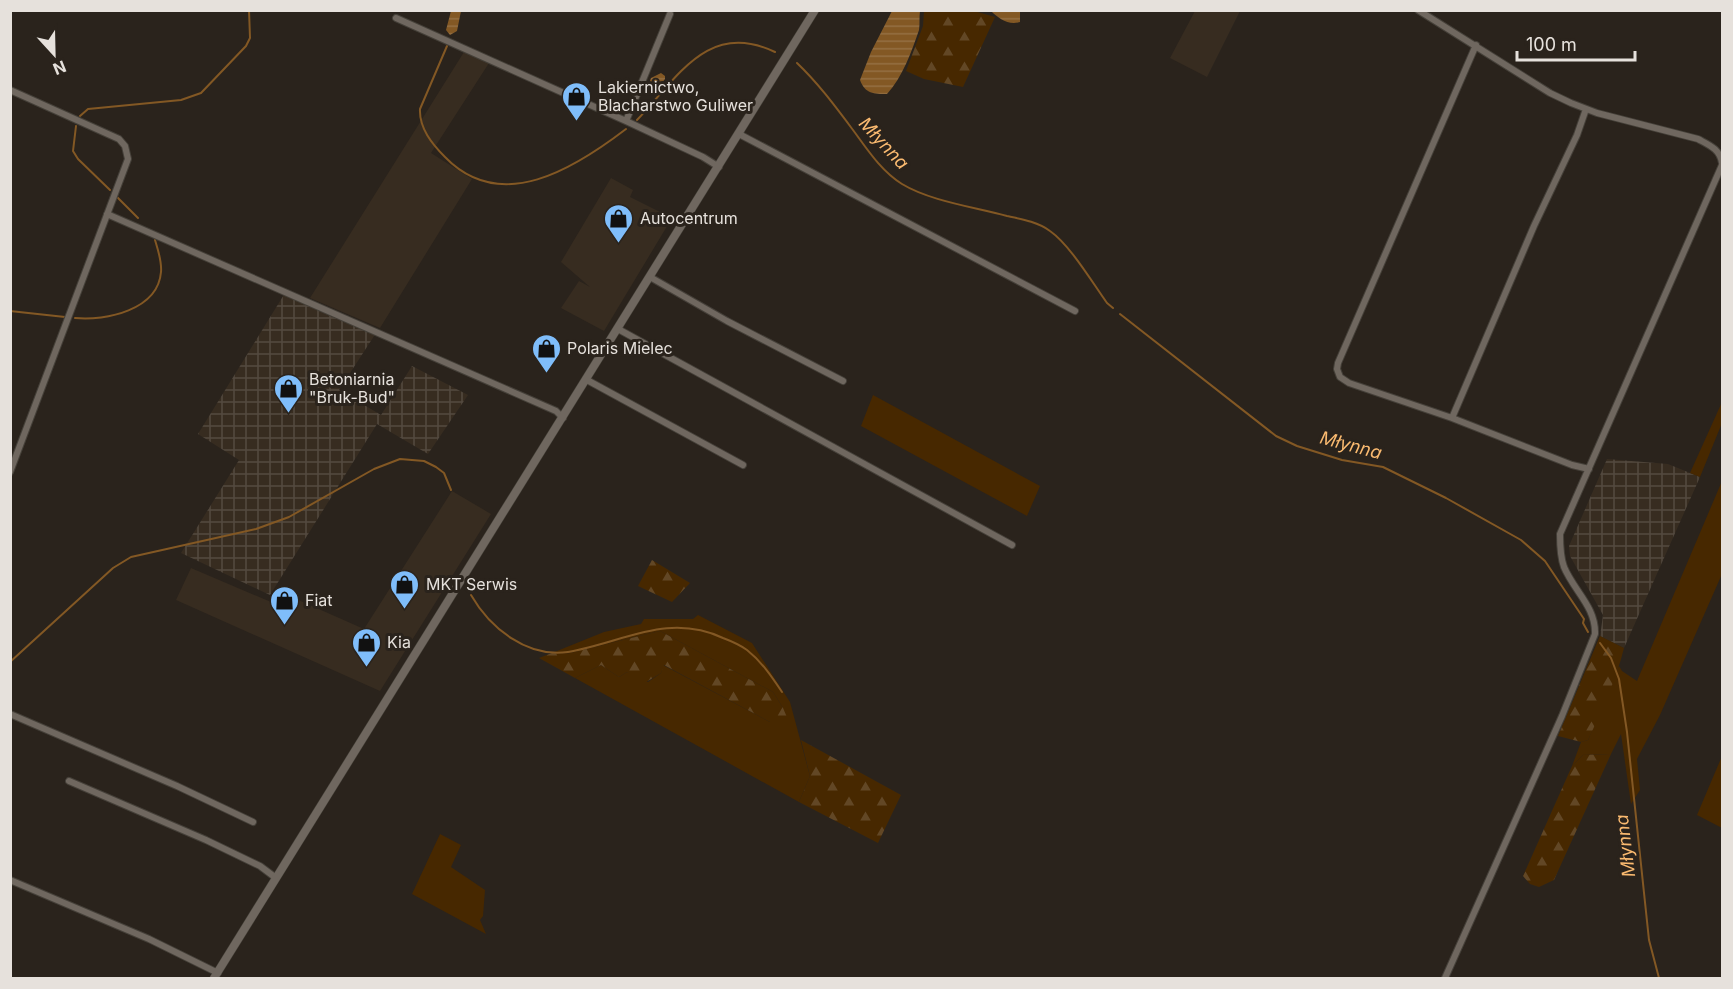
<svg xmlns="http://www.w3.org/2000/svg" width="1733" height="989" font-family="Inter,sans-serif">
	<defs>
		<pattern id="industrial-grid" width="8" height="8" patternUnits="userSpaceOnUse" patternTransform="scale(1.5)"><rect width="8" height="8" fill="#372c20"/><path d="M0 4h8M4 0v8" fill="none" stroke="#544a40"/></pattern>
		<pattern id="forest-firs" width="22" height="20" patternUnits="userSpaceOnUse" patternTransform="scale(1.5)"><rect width="22" height="20" fill="#472800"/><path d="M5 1l3.5 6h-7zM16 11l3.5 6h-7z" fill="#624725"/></pattern>
		<pattern id="water-rules" width="6" height="5" patternUnits="userSpaceOnUse" patternTransform="scale(1.5)"><rect width="6" height="5" fill="#835824"/><path d="M0 2.5h6" fill="none" stroke="#957043"/></pattern>
	</defs>
	<rect width="100%" height="100%" fill="#2a231c"/>
	<path fill="#372c20" d="M1195,11H1240L1207,77L1170,58Z
		M464,52L489,63L431,153L472,179L380,328L310,298Z
		M611,178L633,190L630,197L672,218L604,331L561,308L579,281L590,287L561,262Z
		M452,491L491,514L380,691L176,600L191,568L271,602L278,591L364,629Z"/>
	<path fill="url(#industrial-grid)" d="M285,293L376,333L339,390L381,415L412,366L468,395L428,454L377,424L270,595L181,553L239,460L198,434Z
		M1607,459L1668,464L1700,477L1624,648L1600,636L1603,615L1570,556L1569,546Z"/>
	<path fill="#472800" d="M873,395L1040,486L1027,516L861,426Z
		M1722,402V423L1700,477L1690,473Z
		M1722,481V574L1660,715L1637,759L1640,790L1631,804L1621,734L1611,754L1583,755L1572,766L1581,742L1588,740L1619,666L1622,671L1637,681Z
		M698,615L752,643L790,702L810,776L799,802L575,678L601,665L619,677L627,672L648,682L661,673L663,665L770,722L783,708L773,692L660,631L566,654L552,653L604,632L641,624L644,619H693Z
		M1722,756V828L1697,815Z
		M440,834L461,845L451,867L485,890L483,916L480,920L486,934L412,894Z"/>
	<path fill="url(#forest-firs)" d="M924,11H974L995,17L963,87L924,79L906,71L923,26Z
		M652,560L690,583L672,602L638,586Z
		M660,631L773,692L783,708L792,729L786,734L775,733L770,722L664,665L661,673L643,684L627,672L619,677L601,665L575,678L539,658L552,653L566,654Z
		M1600,636L1624,648C1616,680 1602,710 1588,740L1581,742L1558,736Z
		M801,740L901,795L878,843L799,802L810,776Z
		M1611,754L1554,880L1539,887L1530,884L1523,876L1572,766L1583,755Z"/>
	<path fill="url(#water-rules)" d="M451,11H461L457,31L450,35L446,30Z
		M892,11H920C919,17 920,24 919,30C912,51 902,78 887,94C874,94 865,94 860,80L871,52Z
		M991,11H1020V22C1009,26 998,18 991,11Z
		M661,73L665,76V79L654,93H650L647,89L651,78Z"/>
	<g fill="none" stroke-linecap="round" stroke-linejoin="round">
		<path stroke="#835824" stroke-width="2" d="M447,46L420,109C419,128 432,144 445,157C501,215 575,168 626,129
			M797,63C818,83 835,106 853,130C867,149 881,171 902,184C930,201 974,207 1007,216C1021,219 1038,222 1050,231C1070,245 1092,282 1107,303L1113,308
			M80,116L88,109L181,100L201,93L246,46L250,38L249,10
			M637,120C678,77 708,20 775,52
			M76,126L73,151L78,159L110,190
			M115,195L138,218
			M10,311L65,317
			M1120,314L1276,436L1297,446L1342,460L1383,467L1446,498L1521,540L1545,561L1584,619L1583,623L1588,632
			M75,318C106,321 158,310 161,272C162,261 158,250 155,240
			M471,595C490,628 527,658 568,652C622,643 667,612 723,638C731,641 740,645 747,650C762,662 772,677 782,692
			M1600,643L1611,658L1619,679L1627,732L1649,940L1659,978
			M10,662L113,568L131,557L256,529L289,517L374,469L400,459L424,461L436,467L444,473L451,490"/>
		<defs>
			<path id="minor" d="M1418,10L1550,93L1571,103L1597,113L1698,139C1709,145 1720,149 1722,163
				M396,18L626,121L703,157L719,167
				M1476,45L1338,363L1337,369L1340,377L1349,383L1452,418L1572,465L1589,469
				M10,90L119,139L125,146L128,159L10,472
				M626,121L670,14
				M739,134L1075,311
				M107,214L556,411L563,418
				M650,277L727,321L843,381
				M618,329L1012,545
				M587,380L743,465
				M1452,418L1534,226L1577,135L1586,109
				M10,714L177,786L253,822
				M69,781L206,840L260,866L276,878
				M10,880L149,939L218,973
				M1445,978L1562,716L1595,634C1596,607 1574,591 1564,567C1560,556 1560,545 1560,534L1722,165"/>
			<path id="tertiary" d="M214,978L815,10"/>
		</defs>
		<use href="#minor" stroke="#454039" stroke-width="8"/>
		<use href="#tertiary" stroke="#454039" stroke-width="9"/>
		<use href="#minor" stroke="#6f675f" stroke-width="6"/>
		<use href="#tertiary" stroke="#6f675f" stroke-width="8"/>
	</g>
	<defs>
		<symbol id="shop-pin" viewBox="-11 -11 22 30"><path d="M0 17L-7.5 6A9.5 9.5 0 1 1 7.5 6Z" fill="#7fbdfa" stroke="#2a231c"/><path d="M-5-2.5h2.3a2.7 3.5 0 0 1 5.4 0H5L5.5 6h-11ZM-1.5-2.5h3a1.5 2.3 0 0 0-3 0Z" fill="#111"/></symbol>
	</defs>
	<g fill-rule="evenodd">
		<use href="#shop-pin" x="560" y="80" width="33" height="45"/>
		<use href="#shop-pin" x="602" y="202" width="33" height="45"/>
		<use href="#shop-pin" x="530" y="332" width="33" height="45"/>
		<use href="#shop-pin" x="272" y="372" width="33" height="45"/>
		<use href="#shop-pin" x="388" y="568" width="33" height="45"/>
		<use href="#shop-pin" x="268" y="584" width="33" height="45"/>
		<use href="#shop-pin" x="350" y="626" width="33" height="45"/>
	</g>
	<g text-anchor="middle" dominant-baseline="central" stroke-width="6" stroke-linejoin="round" paint-order="stroke">
		<g font-size="16" fill="#e6e1dc" stroke="#2a231c" text-anchor="start">
			<text x="598" y="87">Lakiernictwo,<tspan x="598" dy="18">Blacharstwo Guliwer</tspan></text>
			<text x="640" y="218">Autocentrum</text>
			<text x="567" y="348">Polaris Mielec</text>
			<text x="309" y="379">Betoniarnia<tspan x="309" dy="18">"Bruk-Bud"</tspan></text>
			<text x="426" y="584">MKT Serwis</text>
			<text x="305" y="600">Fiat</text>
			<text x="387" y="642">Kia</text>
		</g>
		<g font-size="18" font-style="italic" fill="#faba70" stroke="#2a231c">
			<text transform="translate(884 143) rotate(47)">Młynna</text>
			<text transform="translate(1351 445) rotate(15)">Młynna</text>
			<text transform="translate(1625 846) rotate(-97)">Młynna</text>
		</g>
	</g>
	<rect width="1733" height="989" fill="none" stroke="#e6e1dc" stroke-width="24"/>
	<g transform="translate(54 54) rotate(158)" stroke="#2a231c" stroke-width="4.5" paint-order="stroke">
	<path d="M0-4.5L10 22L0 15L-10 22Z" fill="#e6e1dc"/>
	<text y="-9" font-size="16" font-weight="bold" text-anchor="middle" fill="#e6e1dc">N</text>
	</g>
	<path d="M1517 51v9h118v-9" fill="none" stroke="#e6e1dc" stroke-width="3"/>
	<text x="1526" y="51" font-size="18" fill="#e6e1dc" stroke="#2a231c" stroke-width="4.5" paint-order="stroke">100 m</text>
</svg>
